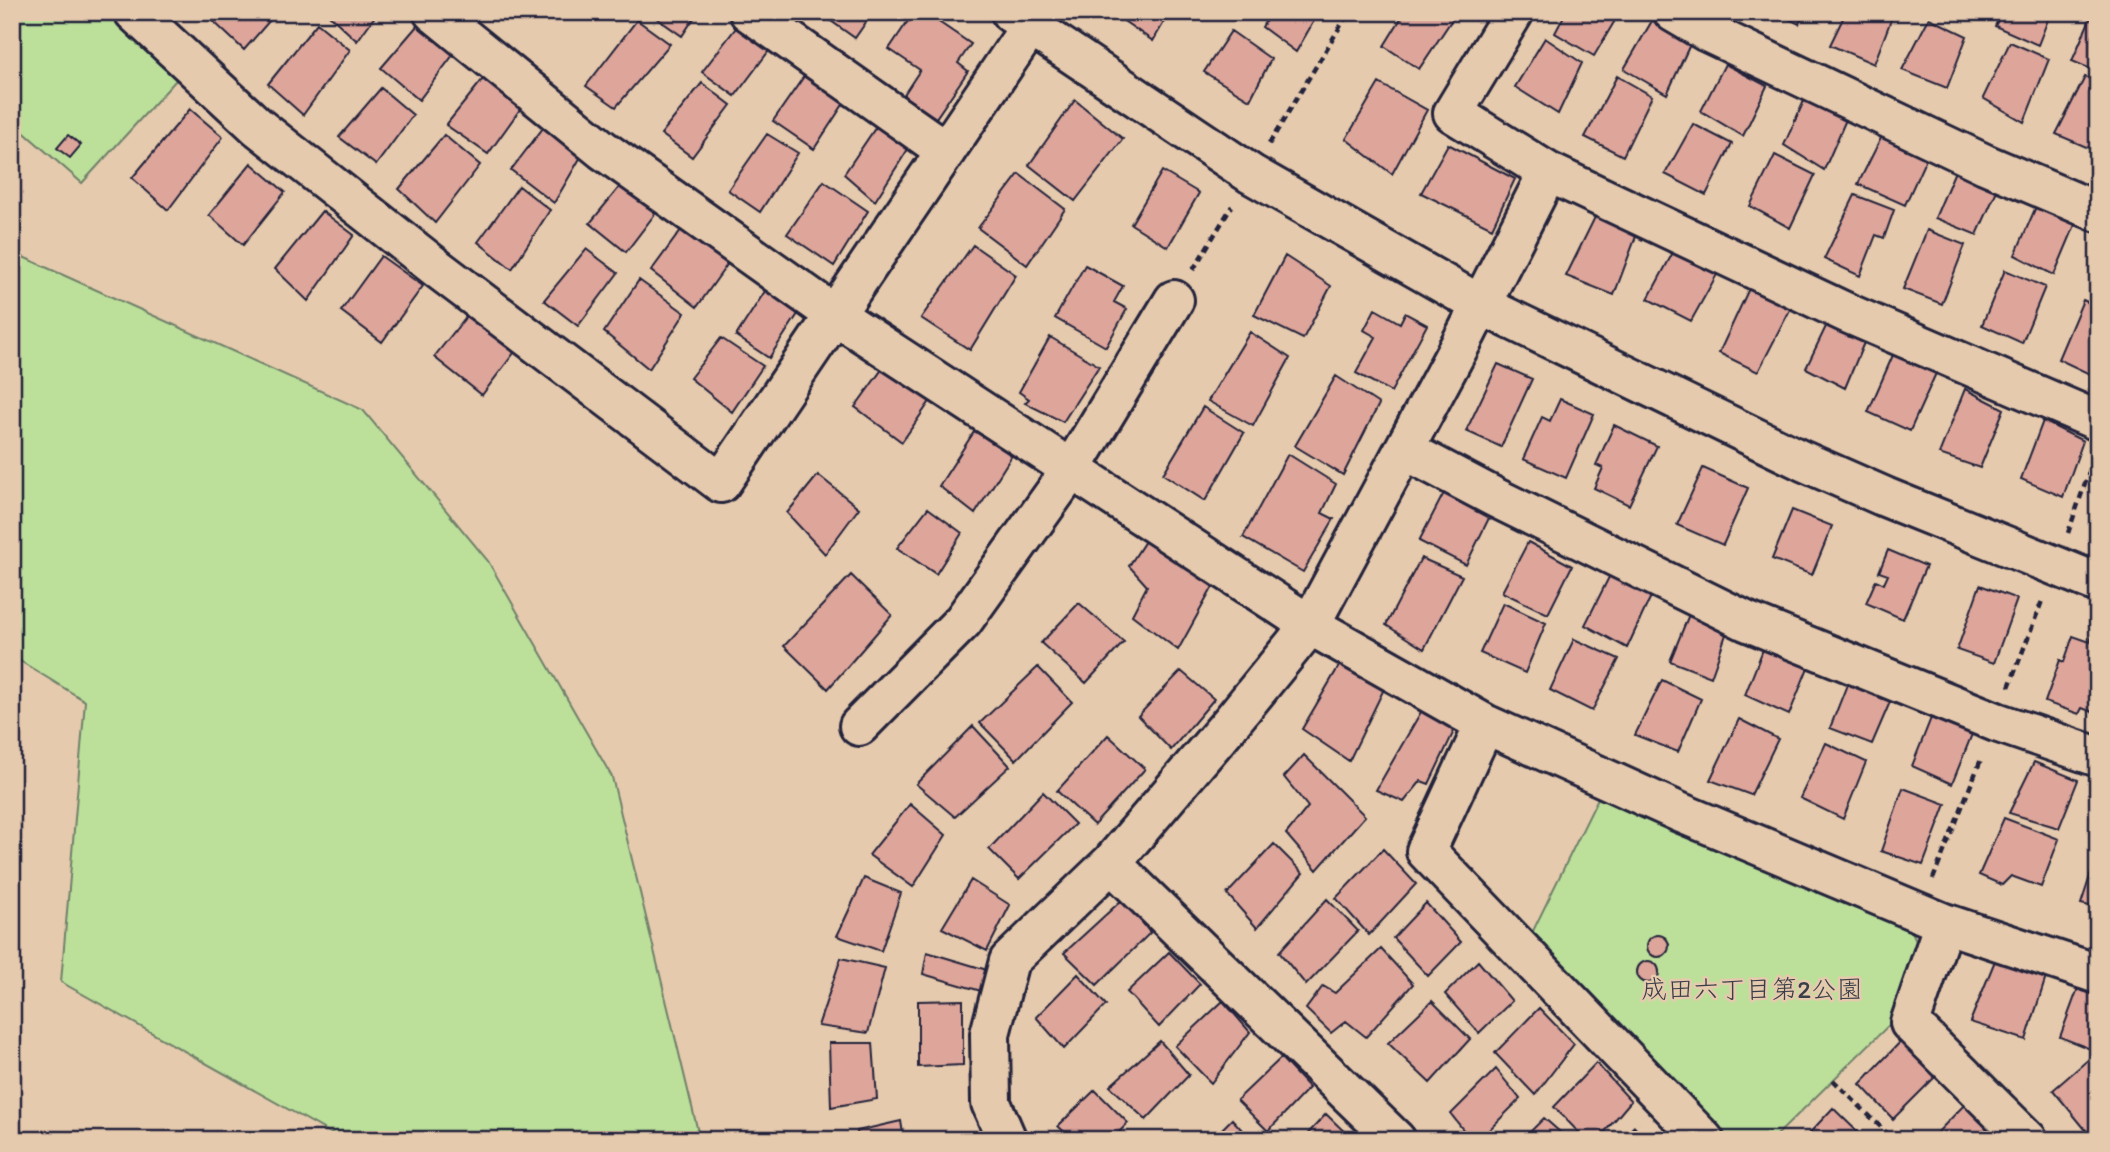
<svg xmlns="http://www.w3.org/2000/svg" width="2110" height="1152" font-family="Itim,'Klee One',sans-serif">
	<rect width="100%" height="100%" fill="#e6caad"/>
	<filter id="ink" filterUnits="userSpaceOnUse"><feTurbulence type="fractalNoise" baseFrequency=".0143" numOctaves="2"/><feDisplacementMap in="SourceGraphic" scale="14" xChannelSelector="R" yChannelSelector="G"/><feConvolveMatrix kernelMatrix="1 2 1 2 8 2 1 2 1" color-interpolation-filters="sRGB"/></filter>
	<g filter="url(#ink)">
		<path fill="#bce09a" stroke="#6f816a" stroke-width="2" d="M12,12H105L177,79L82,183L12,122Z
			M12,252L363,410L488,561L612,777L700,1140H343L61,982L85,701L12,656Z
			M1599,796L1909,925L1919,947L1890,1024L1772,1140H1731L1530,937Z"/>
		<path fill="#dea59a" stroke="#22223b" stroke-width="2" d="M221,12H277L244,50L213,21Z
			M326,12H378L357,41Z
			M648,12H698L682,36Z
			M827,12H873L855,38L824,16Z
			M914,12H924L971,44L958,63L968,71L936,118L903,96L920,70L889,49Z
			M1117,12H1170L1153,41L1115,15Z
			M1271,12H1319L1296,52L1262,27Z
			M1405,12H1457L1419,69L1384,46Z
			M1566,12H1620L1594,56L1555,33Z
			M1775,12H1805L1799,24Z
			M1846,12H1894L1874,64L1830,45Z
			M2002,12H2051L2038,45L1995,26Z
			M2093,12L2098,13V72L2072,61Z
			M1656,14L1693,38L1667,94L1624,69Z
			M1929,18L1967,36L1947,88L1902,70Z
			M423,19L456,51L419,100L381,68Z
			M637,20L670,44L616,107L586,86Z
			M742,20L771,48L735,96L702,72Z
			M317,23L350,50L303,115L268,84Z
			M1231,31L1271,59L1250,100L1204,72Z
			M1545,38L1582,63L1558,114L1515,87Z
			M2010,42L2049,59L2024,122L1983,98Z
			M1725,64L1767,86L1743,136L1701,111Z
			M491,69L526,101L488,154L446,125Z
			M807,72L846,100L814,149L773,121Z
			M1617,76L1652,96L1623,156L1585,137Z
			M2085,77L2098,82V152L2056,134Z
			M702,83L731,105L692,157L661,134Z
			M1379,83L1427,110L1392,174L1346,139Z
			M381,88L413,115L376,165L339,137Z
			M1808,92L1848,115L1824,170L1784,145Z
			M1075,100L1123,139L1075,201L1029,165Z
			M190,109L223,137L168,210L132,178Z
			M550,119L586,148L554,203L511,170Z
			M878,124L910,146L875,201L844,174Z
			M1693,124L1732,144L1706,195L1665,174Z
			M1885,130L1929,152L1905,205L1858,184Z
			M767,134L798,153L760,212L728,190Z
			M68,135L81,145L70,158L57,148Z
			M444,135L480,165L435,223L399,189Z
			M1448,144L1515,179L1492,228L1421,193Z
			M1775,155L1815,175L1790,228L1750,206Z
			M251,163L285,192L243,245L209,215Z
			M1958,164L2002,179L1977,235L1935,218Z
			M1162,171L1199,193L1168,247L1131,224Z
			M1019,174L1065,209L1027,265L978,228Z
			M626,179L661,206L626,252L590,223Z
			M824,181L868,211L834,266L787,234Z
			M519,186L550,210L512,269L478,242Z
			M1855,195L1894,210L1884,238L1876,235L1860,276L1824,259Z
			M2038,202L2078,218L2054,275L2015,255Z
			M322,211L354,235L308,301L275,269Z
			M1598,211L1638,231L1614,295L1566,276Z
			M684,226L729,262L697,307L651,271Z
			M1927,230L1965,245L1942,304L1903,289Z
			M973,245L1016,275L970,350L921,318Z
			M1677,245L1720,269L1691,321L1648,299Z
			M586,249L618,273L578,326L544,300Z
			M381,256L423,286L382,342L341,311Z
			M1285,256L1331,286L1303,339L1254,315Z
			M1085,265L1123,286L1114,302L1127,309L1106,347L1055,318Z
			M2005,270L2045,287L2022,343L1982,325Z
			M639,280L685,313L649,369L604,332Z
			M1752,282L1794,302L1758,372L1719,353Z
			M769,285L800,311L769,358L736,336Z
			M2083,300L2098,307V378L2058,359Z
			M1375,309L1400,323L1405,313L1427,325L1391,392L1356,373L1376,337L1364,330Z
			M469,313L517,349L482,395L434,357Z
			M1831,316L1868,333L1845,388L1806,368Z
			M1250,332L1290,358L1253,426L1208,401Z
			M1050,337L1099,366L1063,422L1025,403L1029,399L1019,392Z
			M721,338L763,366L732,412L690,378Z
			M1893,355L1937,371L1910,431L1868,412Z
			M888,361L935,394L902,442L855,407Z
			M1498,364L1532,379L1501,447L1466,431Z
			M1336,376L1379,404L1343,475L1295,446Z
			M1965,389L2004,409L1980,468L1939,454Z
			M1560,399L1594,414L1566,478L1523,459L1542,417L1550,421Z
			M1203,407L1244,433L1205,501L1163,474Z
			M981,421L1016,449L975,514L939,486Z
			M2043,421L2083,441L2063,497L2021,479Z
			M1614,425L1657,446L1629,505L1594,488L1603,468L1596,465Z
			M1288,454L1336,484L1322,513L1334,519L1303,572L1243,537Z
			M1703,468L1748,488L1723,545L1677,525Z
			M818,475L859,508L825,554L787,513Z
			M1447,487L1492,512L1466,565L1419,541Z
			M928,508L962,533L936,574L897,548Z
			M1792,510L1832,526L1812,575L1772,559Z
			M1147,538L1215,583L1178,650L1132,615L1147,586L1129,566Z
			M1528,542L1572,566L1548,614L1502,592Z
			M1888,550L1926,566L1903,619L1866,603L1876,580L1884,584L1888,575L1879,572Z
			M1421,558L1462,576L1424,649L1386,625Z
			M1612,571L1653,592L1627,648L1585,625Z
			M851,575L892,615L828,689L784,646Z
			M1980,585L2017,599L1994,663L1957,650Z
			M1079,603L1124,642L1086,683L1041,643Z
			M1503,603L1546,623L1525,673L1480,653Z
			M1692,607L1730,623L1711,677L1670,661Z
			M2092,635L2098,637V714L2082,708L2079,714L2045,702L2060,660L2064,662L2073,636L2090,642Z
			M1574,639L1619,659L1592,711L1550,690Z
			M1766,642L1811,660L1789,715L1745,695Z
			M1342,661L1385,687L1349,761L1302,729Z
			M1038,667L1072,702L1016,760L980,723Z
			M1181,671L1214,699L1171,750L1138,716Z
			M1850,677L1893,695L1872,744L1830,728Z
			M1662,680L1701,699L1678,752L1635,735Z
			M1422,710L1455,729L1429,784L1421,781L1404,802L1376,790Z
			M1933,713L1974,729L1952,784L1912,766Z
			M1739,719L1778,739L1751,795L1710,780Z
			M973,726L1010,766L955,817L916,784Z
			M1108,735L1145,769L1094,825L1057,791Z
			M1826,743L1866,762L1843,819L1800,798Z
			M1304,755L1365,816L1317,870L1286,834L1308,807L1284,777Z
			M2034,762L2078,780L2059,828L2009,813Z
			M1903,788L1946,804L1923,865L1881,851Z
			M1043,792L1075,824L1019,879L989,849Z
			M910,804L946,835L913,887L869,855Z
			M2004,818L2059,839L2041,887L2011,876L2002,885L1979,875Z
			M1274,844L1303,873L1257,928L1227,894Z
			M1383,849L1416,884L1369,935L1336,898Z
			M2098,852V908L2081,904Z
			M864,878L901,893L881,951L837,936Z
			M971,880L1010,905L987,951L942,928Z
			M1124,898L1150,933L1097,985L1064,953Z
			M1327,899L1358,931L1306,985L1279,952Z
			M1426,903L1461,942L1428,976L1393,938Z
			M1647 946a11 11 0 1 1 22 0a11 11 0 1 1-22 0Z
			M1381,949L1413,984L1366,1037L1346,1021L1331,1033L1306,1009L1323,986L1335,993Z
			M927,952L987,970L981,991L923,974Z
			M1169,952L1200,984L1159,1027L1127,992Z
			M841,958L885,968L868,1033L818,1026Z
			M1996,958L2046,977L2026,1040L1970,1022Z
			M1637 972a11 11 0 1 1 22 0a11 11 0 1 1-22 0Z
			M1478,961L1512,1001L1479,1033L1445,994Z
			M1078,974L1106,1005L1064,1049L1036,1017Z
			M2078,988L2098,994V1052L2060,1037Z
			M963,1000V1065L918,1067V1001Z
			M1223,1001L1250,1032L1211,1083L1175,1046Z
			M1432,1001L1470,1039L1430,1083L1388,1043Z
			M1539,1008L1574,1044L1535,1095L1495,1053Z
			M1904,1038L1938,1074L1893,1119L1860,1084Z
			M1160,1041L1189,1075L1146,1120L1110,1086Z
			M829,1043H873L877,1099L831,1107Z
			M1281,1058L1309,1088L1268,1131L1237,1100Z
			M2090,1058L2098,1065V1124L2089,1134L2053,1090Z
			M1596,1063L1631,1101L1598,1140H1586L1554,1107Z
			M1496,1069L1520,1099L1479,1140H1471L1451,1114Z
			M1095,1090L1128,1123L1111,1140H1073L1058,1126Z
			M1967,1102L1995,1140H1930Z
			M1833,1108L1866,1140H1803Z
			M1326,1114L1353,1140H1302Z
			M1544,1118L1569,1140H1522Z
			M1232,1119L1251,1140H1211Z
			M901,1121L904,1140H858L857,1131Z"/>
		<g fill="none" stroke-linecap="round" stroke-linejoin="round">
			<defs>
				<path id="minor" d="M134,12L258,127L438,269L721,483L1040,12
					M433,12L603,150L835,315L1310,625L1485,724L1679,812L1944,923L2098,974
					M749,12L946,151
					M1514,12L1453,113L1548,172L1847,313L2098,421
					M1673,12L1707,32L1985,164L2098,212
					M1011,13L1251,174L1481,305L1803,461L1885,497L2098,583
					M1405,450L1496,498L1746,621L1996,722L2098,757
					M1485,724L1426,851L1704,1140
					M859,726L963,621L1071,470L1174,300
					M1111,863L1396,1140
					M1944,923L1910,1023L2028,1140
					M1007,1140L991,1103L990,1034L1009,961L1111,863L1232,721L1310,625L1467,332L1548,172"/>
			</defs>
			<use href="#minor" stroke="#22223b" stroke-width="44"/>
			<path stroke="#22223b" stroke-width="4.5" stroke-dasharray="7 5" stroke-linecap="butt" d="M1269,144L1349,12
				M1193,270L1232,206
				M2068,533L2094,458
				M2009,687L2042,601
				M1933,879L1982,757
				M1833,1080L1894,1140
				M1622,1140L1639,1123"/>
			<use href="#minor" stroke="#e6caad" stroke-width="38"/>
		</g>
	</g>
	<g text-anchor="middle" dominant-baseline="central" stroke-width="5" stroke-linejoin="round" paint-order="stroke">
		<g font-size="26" fill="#393e49" stroke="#e6caad">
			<text x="1752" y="989">成田六丁目第2公園</text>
		</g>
	</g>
	<rect width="2110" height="1152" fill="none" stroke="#e6caad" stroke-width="42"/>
	<rect x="21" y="21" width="2068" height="1110" fill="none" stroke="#22223b" stroke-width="2.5" filter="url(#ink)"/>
</svg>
